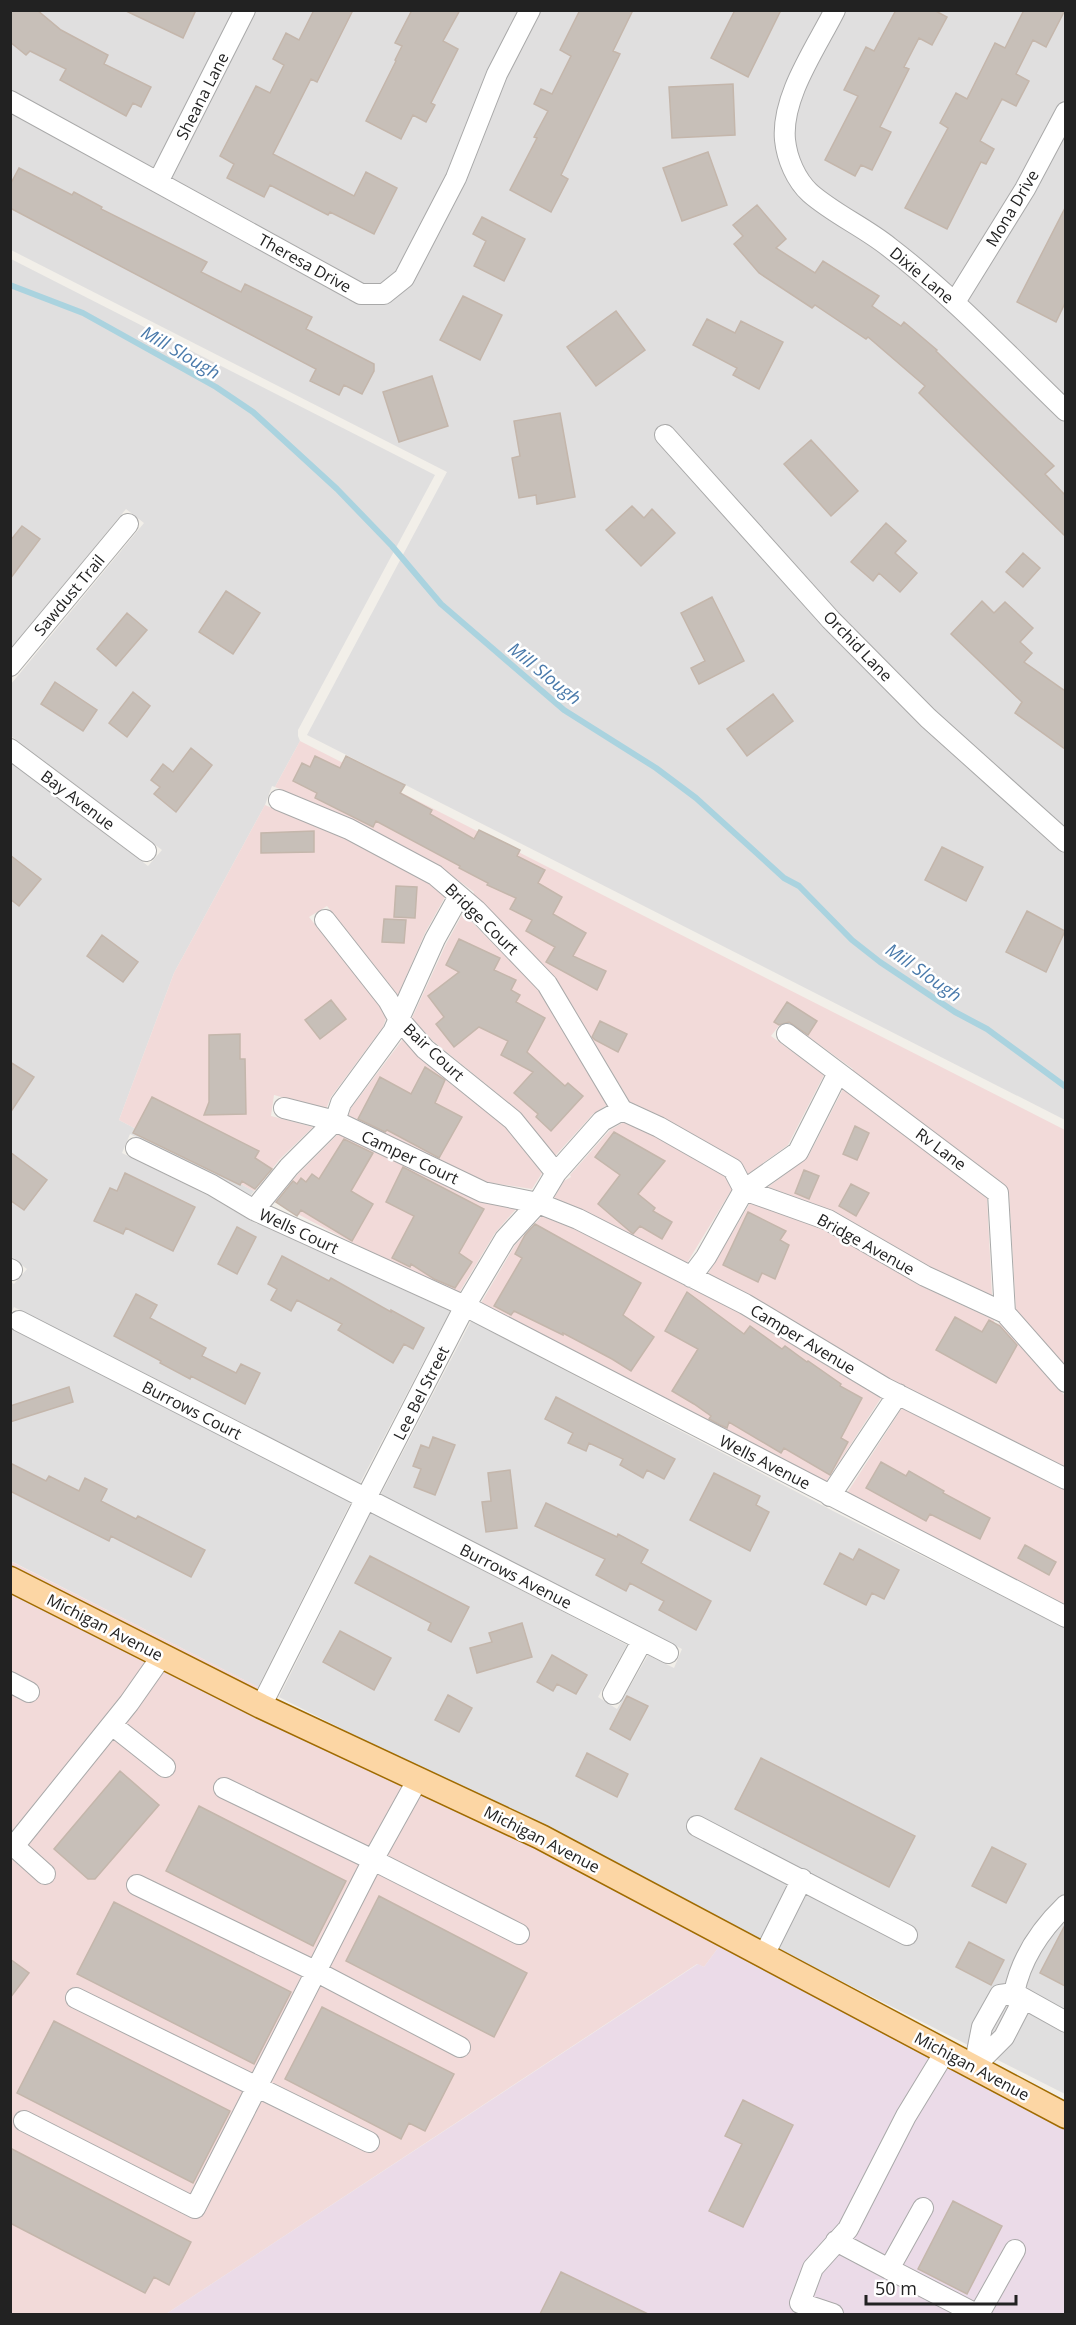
<svg xmlns="http://www.w3.org/2000/svg" width="1076" height="2325" font-family="'Open Sans',sans-serif">
	<rect width="100%" height="100%" fill="#f2efe9"/>
	<path fill="#e0dfdf" d="M10,11H1065V1120L307,735L447,472L11,250Z
		M11,259L435,475L298,730V736L300,741L275,787L272,786L265,805L174,973L119,1120L254,1191L250,1196L217,1176L130,1134L122,1153L207,1195L257,1224L258,1223L450,1311L360,1483L14,1307L11,1313V1282L14,1284L27,1269L10,1256L11,762L148,866L162,850L11,736V684L144,523L126,509L11,648Z
		M471,1321L833,1511L1065,1628V2094L279,1697L371,1512L627,1645L598,1697L617,1709L648,1655L674,1668L682,1649L381,1494Z
		M10,1328L351,1502L258,1687L11,1561Z"/>
	<path fill="#f2dad9" d="M300,741L1065,1130V1367L1016,1310L1009,1193L1005,1185L852,1070L853,1069L784,1019L771,1036L824,1075L788,1145L748,1174L738,1160L664,1118L630,1102L555,977L473,895L474,892L439,866L379,833L352,819L275,787Z
		M265,805L344,838L428,883L445,897L425,933L398,995L327,906L309,917L379,1004L386,1018L383,1027L331,1097L326,1109L274,1095L271,1116L313,1127L280,1159L254,1191L119,1120L174,973Z
		M463,913L538,989L607,1105L593,1114L555,1156L520,1112L433,1041L412,1018L446,944Z
		M403,1039L417,1055L505,1127L542,1173L532,1189L486,1182L348,1117L351,1108Z
		M843,1089L987,1197L992,1296L929,1267L833,1211L768,1187L808,1157Z
		M624,1122L654,1136L725,1176L732,1189L687,1263L583,1210L554,1198L564,1181L571,1177L570,1175L610,1130Z
		M338,1134L479,1201L516,1209L495,1233L459,1293L364,1249L275,1202L298,1174Z
		M750,1203L824,1229L919,1285L994,1320V1323L1000,1324L1065,1396V1467L890,1379L750,1295L708,1274Z
		M542,1216L574,1229L670,1277L694,1291L695,1290L740,1313L881,1398L826,1482L481,1303L515,1245Z
		M902,1408L1065,1490V1605L847,1493Z
		M10,1561L258,1687L256,1692L11,1568Z
		M10,1591L536,1846L721,1944L704,1967L697,1964L166,2314H11Z"/>
	<path fill="#ebdbe8" d="M721,1944L1065,2127V2314H166L698,1964L704,1967Z"/>
	<g fill="none" stroke-linecap="round" stroke-linejoin="round">
		<path stroke="#aad3df" stroke-width="6" d="M10,285L83,313L216,387L253,412L337,489L392,546L441,604L564,710L656,768L696,798L784,878L799,886L852,940L880,962L955,1012L987,1029L1066,1087"/>
	</g>
	<path fill="#c7bfb8" stroke="#c4b6ab" stroke-width="1.5" d="M10,10H37L61,30L108,55L104,64L151,87L141,107L133,103L126,116L60,80L66,69L30,51L26,55L10,42Z
		M124,10H196L183,38Z
		M314,10H353L317,82L311,79L273,154L354,196L366,172L397,188L374,234L330,212L328,215L270,185L264,197L227,178L234,164L220,156L256,86L270,93L284,65L273,59L286,33L299,40Z
		M412,10H460L443,41L458,49L431,103L435,105L426,122L413,115L401,139L366,121L396,61L395,60L402,46L395,43Z
		M580,10H633L613,51L620,54L561,175L568,179L551,212L510,190L537,138L534,137L548,111L534,104L541,89L552,94L571,56L560,50Z
		M735,10H781L748,77L711,58Z
		M896,10H934L947,17L932,45L919,38L904,67L909,69L880,127L891,132L872,170L861,165L855,176L825,160L858,96L844,90L866,47L874,51Z
		M1024,10H1065L1046,47L1033,40L1016,74L1029,81L1016,106L1002,99L980,141L994,149L986,164L981,162L947,229L905,208L948,128L940,123L956,93L967,99L995,43L1005,48Z
		M733,84L735,135L672,138L669,87Z
		M708,152L727,205L682,221L663,168Z
		M19,168L72,195L74,192L102,207L101,209L207,262L201,272L241,292L245,284L312,317L306,329L374,364V371L362,394L344,385L339,395L310,381L316,369L10,208V185Z
		M757,205L786,239L776,248L815,273L823,261L879,296L872,306L901,326L904,322L937,350L936,351L1054,466L1045,474L1065,495V536L919,393L925,386L868,337L866,339L815,305L812,308L759,273L734,244L743,236L733,225Z
		M1065,208V303L1056,322L1017,302Z
		M482,217L525,239L504,281L474,266L486,241L473,234Z
		M463,296L502,315L480,360L440,340Z
		M616,311L645,350L596,386L567,347Z
		M707,319L735,333L741,321L783,342L759,389L733,375L737,368L693,345Z
		M432,376L448,426L399,442L383,392Z
		M560,413L575,497L537,504L536,495L519,498L512,458L520,456L514,421Z
		M811,440L858,491L831,516L784,464Z
		M632,506L644,518L652,509L675,533L641,566L606,530Z
		M886,523L906,541L895,553L917,573L900,592L879,573L873,581L851,562Z
		M22,526L40,539L10,579V541Z
		M1023,553L1040,568L1023,587L1006,572Z
		M226,591L260,613L233,654L199,632Z
		M712,597L744,661L699,684L691,668L705,661L681,613Z
		M982,601L994,613L1005,602L1033,628L1020,642L1032,653L1024,662L1065,691V749L1015,713L1022,702L951,634Z
		M127,613L147,630L116,666L97,649Z
		M55,682L97,710L83,731L41,704Z
		M133,692L150,706L127,737L109,723Z
		M773,694L793,721L747,756L727,729Z
		M191,748L212,765L176,812L154,794L160,787L151,780L163,764L173,772Z
		M315,756L340,768L346,756L384,775L405,785L400,793L432,810L430,814L474,839L479,830L520,850L517,856L545,870L538,883L562,897L553,914L586,933L573,956L606,971L597,990L546,962L555,947L526,931L532,920L510,909L516,898L487,885L488,883L459,868L460,866L376,821L373,827L315,798L317,793L293,781L302,763L310,767Z
		M314,831V852L261,853V833Z
		M942,847L983,867L966,901L925,880Z
		M10,855L41,879L19,906L10,899Z
		M396,886L417,887L415,918L394,917Z
		M1027,911L1065,931L1046,972L1006,952Z
		M384,919L406,920L404,943L382,942Z
		M102,935L138,962L123,982L87,956Z
		M459,939L500,958L494,970L516,980L511,990L520,995L516,1002L545,1018L527,1052L565,1086L568,1083L583,1096L551,1131L536,1117L538,1114L514,1093L533,1072L501,1055L508,1041L479,1027L454,1047L436,1024L444,1017L428,996L459,972L446,965Z
		M331,1000L346,1019L320,1039L305,1020Z
		M787,1002L817,1021L808,1035L789,1022L779,1025L774,1022Z
		M600,1021L627,1034L618,1052L595,1040L592,1037Z
		M240,1034V1059H245L246,1114L204,1115L209,1102V1035Z
		M10,1062L34,1077L10,1113Z
		M425,1067L445,1080L435,1103L462,1117L439,1158L387,1130L385,1132L358,1119L380,1077L411,1094Z
		M152,1097L259,1151L255,1158L272,1169L255,1189L242,1181L240,1185L133,1133Z
		M855,1126L869,1133L857,1160L843,1154Z
		M614,1132L665,1161L638,1194L655,1208L653,1211L672,1222L662,1239L640,1226L633,1234L598,1204L620,1175L595,1157Z
		M344,1139L373,1153L351,1191L373,1204L352,1241L301,1210L297,1216L276,1202L293,1181L297,1184L301,1178L306,1182L312,1174L319,1179Z
		M10,1152L47,1180L24,1210L10,1200Z
		M403,1167L484,1209L459,1253L472,1262L455,1288L434,1279L411,1264L410,1267L392,1258L414,1216L386,1202Z
		M804,1170L819,1176L809,1199L795,1193Z
		M125,1173L195,1207L173,1251L126,1228L123,1234L94,1221L110,1188L117,1191Z
		M851,1184L869,1193L856,1216L839,1206Z
		M748,1212L786,1231L780,1240L789,1245L775,1279L762,1273L758,1282L723,1265Z
		M535,1224L641,1283L623,1315L654,1337L631,1371L612,1359L563,1333V1335L514,1311L511,1315L494,1306L522,1258L515,1254L525,1235Z
		M237,1227L256,1237L237,1274L218,1264Z
		M282,1256L329,1281L331,1278L391,1312V1310L424,1328L413,1349L404,1344L393,1363L338,1330L342,1324L297,1300L291,1311L271,1300L277,1289L268,1284Z
		M687,1292L744,1334L750,1326L782,1349L785,1346L807,1362L808,1361L841,1384L840,1386L862,1398L841,1438L848,1442L830,1475L784,1448L781,1453L729,1422L727,1428L720,1425L709,1419L711,1416L694,1404L672,1391L698,1349L665,1331Z
		M136,1294L157,1305L150,1318L206,1348L202,1356L236,1373L241,1364L260,1373L245,1404L191,1376L190,1379L160,1363L161,1361L114,1336Z
		M955,1317L982,1332L989,1320L1000,1326L1017,1345L996,1383L936,1350Z
		M69,1387L73,1402L10,1422V1406Z
		M556,1397L675,1459L664,1479L647,1470L643,1478L620,1465L623,1459L589,1443L586,1451L568,1443L573,1433L545,1419Z
		M433,1437L455,1445L435,1495L414,1487L421,1469L413,1466L421,1445L429,1448Z
		M881,1462L906,1476L909,1471L944,1491L943,1493L990,1518L980,1539L930,1514L926,1521L866,1488Z
		M10,1463L46,1481L49,1476L79,1491L85,1478L107,1489L101,1501L136,1519L138,1516L205,1550L191,1577L111,1536L109,1541L10,1491Z
		M510,1470L517,1528L486,1532L482,1502L491,1501L488,1473Z
		M714,1473L760,1496L756,1505L769,1512L750,1551L690,1520Z
		M546,1503L617,1537L618,1534L648,1550L641,1563L711,1601L696,1630L659,1610L664,1601L630,1583L626,1591L596,1575L605,1559L535,1526Z
		M1025,1545L1056,1562L1049,1575L1018,1558Z
		M859,1549L899,1570L884,1599L872,1593L866,1605L824,1584L840,1553L853,1560Z
		M370,1556L469,1607L451,1642L428,1630L431,1623L355,1583Z
		M522,1623L532,1657L477,1673L470,1648L492,1642L489,1633Z
		M340,1631L391,1658L374,1690L323,1662Z
		M552,1655L587,1675L576,1694L557,1684L553,1691L537,1682Z
		M448,1695L472,1708L459,1732L435,1720Z
		M627,1696L648,1706L630,1740L610,1729Z
		M587,1753L628,1774L617,1797L576,1776Z
		M761,1758L915,1836L889,1887L735,1809Z
		M120,1771L159,1805L95,1879H88L54,1849Z
		M199,1806L346,1881L313,1946L166,1871Z
		M992,1847L1026,1864L1006,1903L972,1886Z
		M379,1896L527,1973L494,2037L346,1961Z
		M114,1902L291,1992L254,2064L77,1974Z
		M1065,1925V1986L1040,1973Z
		M969,1942L1004,1960L991,1985L956,1967Z
		M10,1959L29,1973L10,1998Z
		M322,2007L454,2074L425,2131L409,2123L401,2139L285,2079Z
		M54,2021L230,2111L193,2183L17,2093Z
		M743,2100L793,2125L743,2227L709,2211L742,2144L725,2136Z
		M10,2148L191,2242L169,2285L154,2277L145,2293L10,2223Z
		M953,2201L1002,2226L967,2294L918,2269Z
		M561,2272L648,2314H540Z"/>
	<g fill="none" stroke-linecap="round" stroke-linejoin="round">
		<defs>
			<path id="minor" d="M835,10C816,48 781,97 785,140C787,159 796,180 810,193C834,214 864,227 889,247C953,296 1008,355 1066,411
				M10,101L361,294H384L404,278L456,178L497,74L530,10
				M158,182L245,10
				M955,302L1025,189L1066,112
				M665,435L831,620L928,718L1066,842
				M10,666L128,524
				M10,749L146,851
				M279,800L349,829L435,875L476,910L547,984L622,1110
				M325,920L388,1000L398,1018L425,1049L513,1120L556,1173
				M787,1034L998,1193L1005,1313
				M284,1108L335,1121L483,1192L538,1203L578,1219L745,1304L885,1388L1066,1479
				M622,1110L659,1127L733,1169L744,1190L828,1220L925,1276L1005,1313L1066,1382
				M136,1148L212,1185L254,1210L465,1306L1066,1617
				M254,1210L289,1167L335,1121L341,1103L393,1032L435,939L459,896
				M10,1269L12,1270
				M691,1277L706,1257L744,1190L798,1152L838,1073
				M19,1321L668,1653
				M830,1496L898,1394
				M10,1682L29,1692
				M613,1694L642,1641
				M261,1706L366,1498L465,1306L505,1239L538,1203L556,1173L602,1121L622,1110
				M112,1725L165,1767
				M224,1788L373,1860L418,1779
				M697,1826L907,1935
				M45,1874L16,1848L18,1841L129,1703L162,1656
				M137,1885L317,1972L460,2047
				M1066,1905C1040,1930 1021,1958 1014,1993L1066,2022
				M764,1955L802,1879
				M1014,1993L1020,2006L1004,2037L974,2067L982,2027L1000,1995Z
				M76,1998L369,2142
				M24,2121L195,2208L373,1860L519,1934
				M836,2241L889,2269L923,2208
				M889,2269L976,2314
				M833,2314L800,2303L813,2268L848,2229L906,2116L945,2052
				M979,2314L1015,2250"/>
			<path id="major" d="M10,1579L261,1706L541,1837L1066,2116"/>
		</defs>
		<use href="#minor" stroke="#a9a9a9" stroke-width="22"/>
		<use href="#major" stroke="#a06b00" stroke-width="27"/>
		<use href="#minor" stroke="#fff" stroke-width="20"/>
		<use href="#major" stroke="#fcd6a4" stroke-width="24"/>
	</g>
	<g text-anchor="middle" dominant-baseline="central" stroke-width="5" stroke-linejoin="round" paint-order="stroke">
		<g font-size="16" fill="#222" stroke="#fff">
			<text transform="translate(202 96) rotate(-63)">Sheana Lane</text>
			<text transform="translate(1012 208) rotate(-59)">Mona Drive</text>
			<text transform="translate(305 263) rotate(29)">Theresa Drive</text>
			<text transform="translate(922 275) rotate(40)">Dixie Lane</text>
			<text transform="translate(69 595) rotate(-50)">Sawdust Trail</text>
			<text transform="translate(858 646) rotate(46)">Orchid Lane</text>
			<text transform="translate(78 800) rotate(37)">Bay Avenue</text>
			<text transform="translate(482 919) rotate(44)">Bridge Court</text>
			<text transform="translate(434 1052) rotate(43)">Bair Court</text>
			<text transform="translate(941 1149) rotate(37)">Rv Lane</text>
			<text transform="translate(410 1157) rotate(25)">Camper Court</text>
			<text transform="translate(299 1231) rotate(25)">Wells Court</text>
			<text transform="translate(866 1244) rotate(29)">Bridge Avenue</text>
			<text transform="translate(803 1339) rotate(31)">Camper Avenue</text>
			<text transform="translate(421 1393) rotate(-63)">Lee Bel Street</text>
			<text transform="translate(192 1410) rotate(27)">Burrows Court</text>
			<text transform="translate(765 1462) rotate(27)">Wells Avenue</text>
			<text transform="translate(516 1576) rotate(27)">Burrows Avenue</text>
			<text transform="translate(105 1627) rotate(27)">Michigan Avenue</text>
			<text transform="translate(542 1839) rotate(27)">Michigan Avenue</text>
			<text transform="translate(972 2066) rotate(28)">Michigan Avenue</text>
		</g>
		<g font-size="18" font-style="italic" fill="#4a7aab" stroke="#fff">
			<text transform="translate(181 352) rotate(30)">Mill Slough</text>
			<text transform="translate(545 673) rotate(39)">Mill Slough</text>
			<text transform="translate(924 972) rotate(35)">Mill Slough</text>
		</g>
	</g>
	<rect width="1076" height="2325" fill="none" stroke="#222222" stroke-width="24"/>
	<path d="M866 2295v9h150v-9" fill="none" stroke="#222222" stroke-width="3"/>
	<text x="875" y="2295" font-size="18" fill="#222222" stroke="#ffffff" stroke-width="4.5" paint-order="stroke">50 m</text>
</svg>
